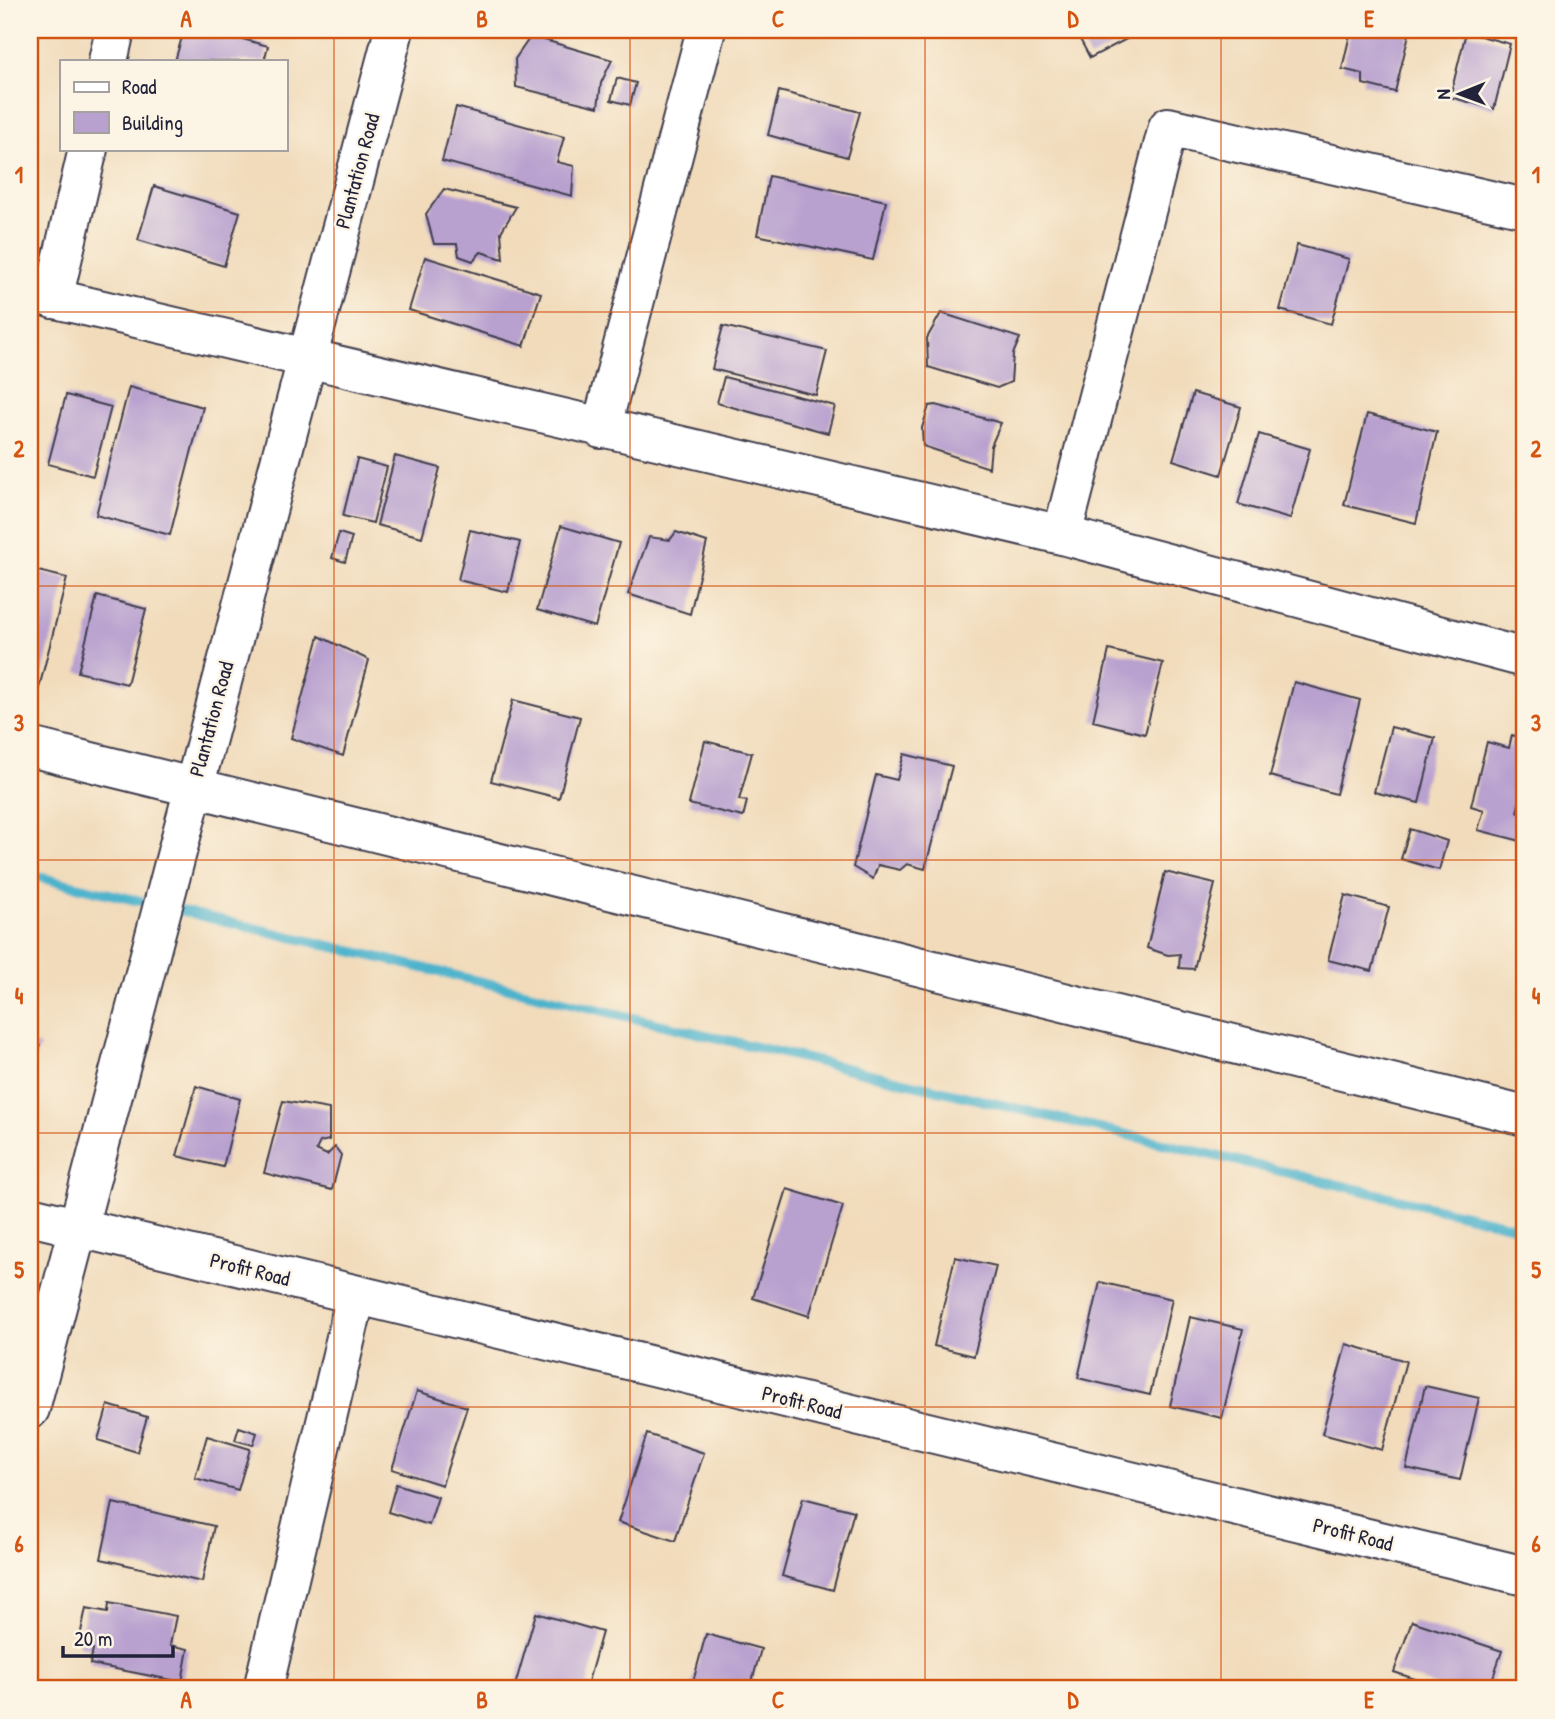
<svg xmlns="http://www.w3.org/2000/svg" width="1555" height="1719" font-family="'Patrick Hand',sans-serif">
	<rect width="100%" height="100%" fill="#fcf5e5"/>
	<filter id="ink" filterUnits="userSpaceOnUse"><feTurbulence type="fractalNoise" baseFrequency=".0143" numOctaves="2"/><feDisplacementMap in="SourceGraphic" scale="14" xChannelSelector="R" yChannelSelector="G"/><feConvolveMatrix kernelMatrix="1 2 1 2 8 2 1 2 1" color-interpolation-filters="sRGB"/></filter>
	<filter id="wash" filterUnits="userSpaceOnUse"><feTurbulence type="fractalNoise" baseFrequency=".00686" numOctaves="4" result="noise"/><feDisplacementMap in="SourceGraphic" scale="28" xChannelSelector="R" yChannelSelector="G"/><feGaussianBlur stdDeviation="1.57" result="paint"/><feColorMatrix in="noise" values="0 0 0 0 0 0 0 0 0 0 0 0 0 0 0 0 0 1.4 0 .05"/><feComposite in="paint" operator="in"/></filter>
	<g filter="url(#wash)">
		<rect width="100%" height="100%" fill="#f1dbbb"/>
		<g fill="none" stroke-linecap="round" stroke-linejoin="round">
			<path stroke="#4db3cc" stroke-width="10" d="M30,875L1525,1229"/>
		</g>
		<g id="blocks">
			<path fill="#b8a0cf" d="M184,30H210L268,46L264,61H175Z
				M1075,30H1144L1090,58Z
				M1351,30H1410L1395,92L1363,84V74L1342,69Z
				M1466,32L1510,44L1494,109L1450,97Z
				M531,36L612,60L601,83L598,107L516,87L515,59Z
				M617,78L636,83L630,105L611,100Z
				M779,91L860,112L847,157L768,135Z
				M456,107L564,137L557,162L574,166L572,196L442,161Z
				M769,176L886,201L873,260L757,235Z
				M154,186L240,212L224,266L138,240Z
				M444,189L516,207L501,232L503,259L481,252L473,261L459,256L457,244H434L426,214Z
				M1297,245L1349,259L1331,324L1280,310Z
				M425,257L541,293L524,346L409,310Z
				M941,313L1020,338L1013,354L1011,382L997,388L928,367L927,338Z
				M723,326L827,351L816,395L712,369Z
				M724,377L835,406L828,433L717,403Z
				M129,387L203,407L170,535L96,515Z
				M1193,393L1241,407L1221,475L1173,460Z
				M66,395L111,407L93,476L48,464Z
				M936,405L1001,423L991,446L989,468L923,446L922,428L929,406Z
				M1367,414L1437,432L1416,523L1344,505Z
				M1259,434L1310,449L1290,519L1238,504Z
				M395,456L440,468L422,537L377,525Z
				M357,459L387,467L373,523L343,516Z
				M561,526L619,543L595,627L537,610Z
				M470,530L520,542L508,592L458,580Z
				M676,532L707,542L690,614L628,594L649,537L670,540Z
				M339,533L352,537L345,562L332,558Z
				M30,569L67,578L39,688L30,686Z
				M97,596L146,609L127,684L78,672Z
				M319,636L369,660L343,756L291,738Z
				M1109,650L1163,663L1145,734L1093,721Z
				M1294,682L1360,700L1336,794L1270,776Z
				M513,700L580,717L559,798L491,781Z
				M1391,727L1435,738L1419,803L1374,792Z
				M1512,735L1525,739V780L1517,812L1525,815L1521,841L1478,830L1484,810L1471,806L1487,742L1509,748Z
				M705,741L752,753L739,800L747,801L743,817L689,804Z
				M904,754L952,766L925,869L907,864L900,870L878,865L873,879L853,867L876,775L897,780Z
				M1410,829L1447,841L1439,870L1401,859Z
				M1165,872L1215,884L1194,969L1179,968L1180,954L1168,955L1147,948Z
				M1345,895L1389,907L1372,971L1328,960Z
				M30,1043L40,1046L30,1072Z
				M196,1086L240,1099L223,1167L177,1156Z
				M283,1101L329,1109V1140L320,1142L316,1150L327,1155L335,1147L341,1155L332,1190L264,1173Z
				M787,1189L843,1206L809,1316L753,1298Z
				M955,1257L996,1266L974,1356L934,1346Z
				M1100,1282L1172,1299L1150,1395L1078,1378Z
				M1190,1317L1243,1329L1222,1418L1170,1406Z
				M1346,1344L1406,1361L1382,1450L1322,1434Z
				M1425,1386L1479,1398L1460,1480L1406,1468Z
				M417,1391L467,1407L442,1485L392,1469Z
				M108,1405L147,1417L137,1452L98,1440Z
				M239,1427L257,1433L253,1445L235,1440Z
				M647,1434L704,1453L675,1541L618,1522Z
				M207,1436L250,1449L238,1490L195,1478Z
				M396,1484L438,1497L429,1525L388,1512Z
				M803,1498L854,1511L833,1590L782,1576Z
				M113,1503L214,1526L202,1582L101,1559Z
				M109,1603L176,1616L170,1645L188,1649L182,1682L90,1664L93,1649L78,1646L86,1608L108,1612Z
				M536,1613L602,1632L586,1689H514Z
				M1412,1621L1502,1651L1489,1689H1445L1394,1672Z
				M706,1634L761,1649L750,1689H691Z"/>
		</g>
	</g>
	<g filter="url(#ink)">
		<use href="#blocks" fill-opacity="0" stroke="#413e4e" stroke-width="2"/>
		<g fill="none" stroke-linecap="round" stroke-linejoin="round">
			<defs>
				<path id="minor" d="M108,61L115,30
					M30,293L1062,535L1525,658
					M53,299L88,149
					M601,429L706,30
					M1062,535L1168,127L1525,208
					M30,747L1525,1116
					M30,1216L1525,1576
					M30,1409L394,30
					M263,1689L356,1295"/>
			</defs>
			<use href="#minor" stroke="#413e4e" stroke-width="42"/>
			<use href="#minor" stroke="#fff" stroke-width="38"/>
		</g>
	</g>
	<path fill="none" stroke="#d45411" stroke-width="2" stroke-opacity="0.55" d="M334,30V1689M630,30V1689M925,30V1689M1221,30V1689M30,312H1525M30,586H1525M30,860H1525M30,1133H1525M30,1407H1525"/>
	<g text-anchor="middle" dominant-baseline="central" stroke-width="5" stroke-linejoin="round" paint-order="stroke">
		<g font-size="21" fill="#22223b" stroke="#fcf5e5">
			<text transform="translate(357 171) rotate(-75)">Plantation Road</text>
			<text transform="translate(211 719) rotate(-75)">Plantation Road</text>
			<text transform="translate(250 1269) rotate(14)">Profit Road</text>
			<text transform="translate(802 1402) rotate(14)">Profit Road</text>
			<text transform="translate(1353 1534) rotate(14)">Profit Road</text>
		</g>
	</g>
	<rect width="1555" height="1719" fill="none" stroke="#fcf5e5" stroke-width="77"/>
	<rect x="60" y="60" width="228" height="91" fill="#fcf5e5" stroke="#a5a1a1" stroke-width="2"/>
	<rect x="74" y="82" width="35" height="10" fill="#ffffff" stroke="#a5a1a1" stroke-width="2"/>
	<text x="122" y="94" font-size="21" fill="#22223b">Road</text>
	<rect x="74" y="112" width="35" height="21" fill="#b8a0cf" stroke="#a5a1a1" stroke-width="2"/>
	<text x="122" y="130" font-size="21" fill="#22223b">Building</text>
	<g transform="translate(1460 94) rotate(269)" stroke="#fcf5e5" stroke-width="5" paint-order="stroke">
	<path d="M0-5L12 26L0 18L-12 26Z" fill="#22223b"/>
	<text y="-10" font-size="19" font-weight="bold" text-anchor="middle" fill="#22223b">N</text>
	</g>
	<path d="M63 1646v10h110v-10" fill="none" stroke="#22223b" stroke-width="3.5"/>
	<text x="74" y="1646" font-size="21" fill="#22223b" stroke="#fcf5e5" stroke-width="5" paint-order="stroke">20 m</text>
	<rect x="38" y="38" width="1478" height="1642" fill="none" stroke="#d45411" stroke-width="2.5"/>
	<g font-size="23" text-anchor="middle" font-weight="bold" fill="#d45411">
		<text x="186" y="27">A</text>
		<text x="482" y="27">B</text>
		<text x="778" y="27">C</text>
		<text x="1073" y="27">D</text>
		<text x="1369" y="27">E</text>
		<text x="19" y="183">1</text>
		<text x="1536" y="183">1</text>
		<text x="19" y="457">2</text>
		<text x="1536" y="457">2</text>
		<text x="19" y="731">3</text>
		<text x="1536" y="731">3</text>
		<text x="19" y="1004">4</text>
		<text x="1536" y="1004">4</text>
		<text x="19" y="1278">5</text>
		<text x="1536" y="1278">5</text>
		<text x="19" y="1552">6</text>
		<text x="1536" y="1552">6</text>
		<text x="186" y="1708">A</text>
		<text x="482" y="1708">B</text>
		<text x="778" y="1708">C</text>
		<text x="1073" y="1708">D</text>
		<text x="1369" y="1708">E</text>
	</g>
</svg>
